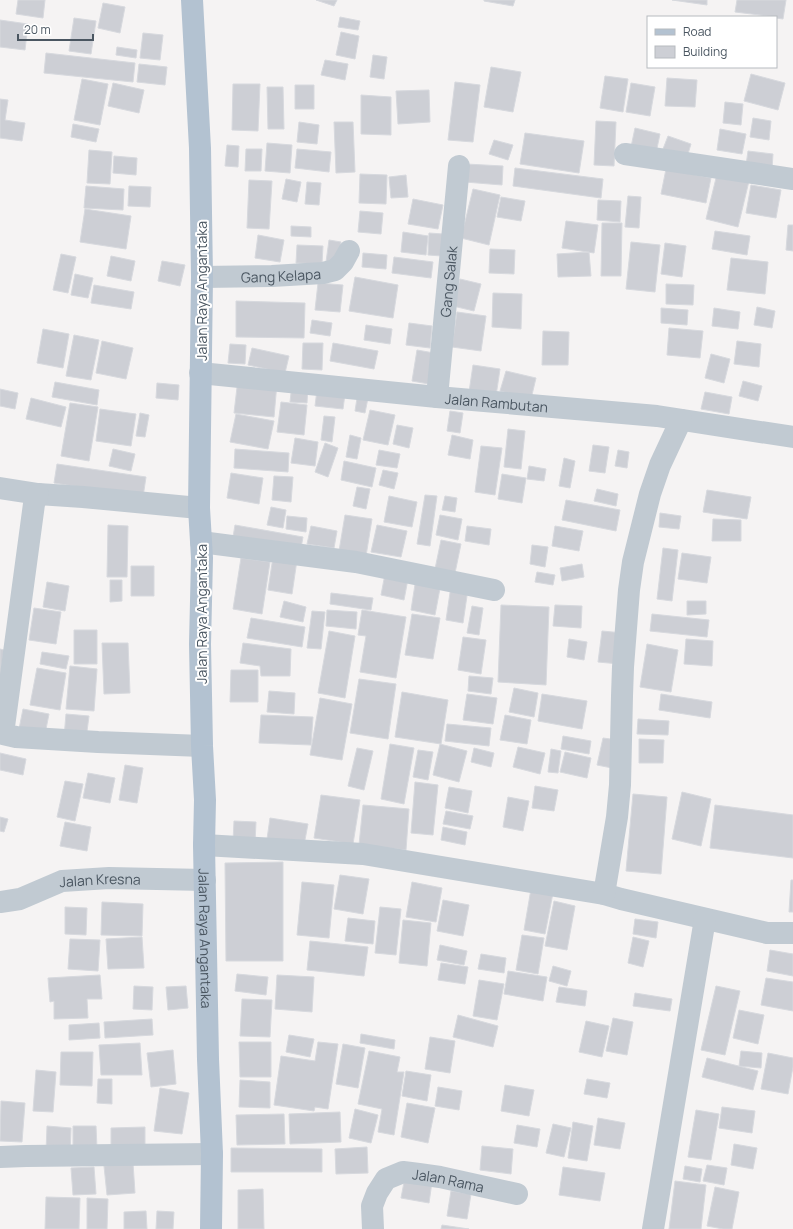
<svg xmlns="http://www.w3.org/2000/svg" width="793" height="1229" font-family="Manrope,sans-serif">
	<rect width="100%" height="100%" fill="#f5f3f3"/>
	<path fill="#cdcfd5" stroke="#d7d9de" d="M18,0H45L43,18L16,14Z
		M316,0H337L334,6Z
		M484,0H515L513,6L484,1Z
		M672,0H707V5Z
		M737,0H786L783,19L776,18V17L735,12Z
		M103,3L125,7L120,33L98,28Z
		M340,17L360,21L358,30L338,27Z
		M74,18L96,21L91,54L69,51Z
		M0,20L28,24L25,50L0,47Z
		M341,32L359,36L355,59L336,55Z
		M143,33L163,35L160,60L140,58Z
		M117,47L137,50L136,58L116,55Z
		M46,53L135,63L133,82L44,73Z
		M373,55L387,57L384,79L370,77Z
		M325,60L348,64L345,80L321,75Z
		M139,64L167,67L165,85L137,82Z
		M491,67L521,72L513,112L484,107Z
		M751,74L785,83L778,110L744,101Z
		M605,76L628,79L623,112L600,108Z
		M667,78L697,80L695,107L665,106Z
		M82,79L108,84L100,125L74,120Z
		M455,82L480,85L473,142L448,140Z
		M113,83L144,90L139,113L108,106Z
		M631,83L655,87L650,116L626,112Z
		M233,84H260L258,131L232,130Z
		M295,85H314V109H295Z
		M267,87H283L284,129H268Z
		M429,90L430,122L398,124L396,91Z
		M361,95L391,97V135L361,134Z
		M0,99L8,100L5,120L25,123L22,141L0,138Z
		M725,102L743,104L741,125L723,123Z
		M753,118L771,121L769,140L750,137Z
		M596,121L616,122L614,166L594,165Z
		M299,122L319,125L317,144L297,142Z
		M334,122H353L355,172L336,173Z
		M73,124L99,129L96,142L71,137Z
		M635,128L660,134L656,153L631,147Z
		M720,129L746,134L742,154L717,150Z
		M525,133L584,141L579,173L520,164Z
		M668,136L691,144L687,157L663,149Z
		M494,140L513,145L508,160L489,154Z
		M267,143L292,145L290,173L265,171Z
		M227,145L239,146L238,167L225,166Z
		M246,149H262L261,171H245Z
		M297,149L331,152L329,172L295,168Z
		M89,150L112,152L110,184L87,183Z
		M748,151L773,154L772,169L746,165Z
		M114,156L137,158L136,175L113,173Z
		M466,164L503,166L502,185L465,182Z
		M515,168L603,179L601,198L513,186Z
		M666,169L711,178L706,203L661,194Z
		M360,174L387,175L386,204L359,203Z
		M717,174L749,181L738,227L706,219Z
		M406,175L408,197L391,198L389,177Z
		M286,179L301,182L297,202L282,199Z
		M249,180L272,181L269,229L247,228Z
		M307,182L321,183L319,205L305,204Z
		M751,185L781,190L776,218L746,213Z
		M86,186L124,189L123,210L84,208Z
		M129,186L151,187L150,207L128,206Z
		M473,189L500,195L489,245L461,238Z
		M628,196L641,197L639,228L625,227Z
		M501,197L525,201L521,221L497,217Z
		M413,199L443,205L438,229L408,224Z
		M598,200L621,201L620,222L597,220Z
		M85,209L131,216L126,249L80,242Z
		M360,211L383,213L381,234L358,232Z
		M566,221L598,225L594,253L562,248Z
		M602,223H622L621,276H601Z
		M788,225H793V251L786,250Z
		M291,226L311,227V237L291,236Z
		M715,231L750,236L747,255L712,249Z
		M403,232L428,236L426,255L401,252Z
		M429,233L443,234L442,256L428,255Z
		M258,235L284,240L280,262L255,258Z
		M329,240L341,242L337,264L326,262Z
		M631,242L660,245L655,292L626,289Z
		M665,243L686,246L682,277L661,274Z
		M297,245L323,246L322,264L296,263Z
		M490,249L515,250L514,274L489,273Z
		M589,252L591,276L558,277L557,254Z
		M363,253L387,255L386,269L362,267Z
		M61,254L76,257L68,293L53,290Z
		M111,256L135,261L131,281L107,276Z
		M394,257L433,262L431,278L392,273Z
		M731,258L768,262L765,294L727,290Z
		M162,261L185,265L180,286L158,281Z
		M75,274L93,278L88,298L71,295Z
		M355,277L398,285L393,318L349,311Z
		M460,279L481,284L474,311L453,306Z
		M318,283L343,285L340,312L315,310Z
		M666,284L694,285L693,305L666,304Z
		M94,285L134,292L131,309L91,303Z
		M493,293L522,294L521,329L492,327Z
		M236,301L305,303L304,338L236,337Z
		M757,307L775,311L772,328L754,325Z
		M661,308L688,310L687,325L661,323Z
		M714,308L740,312L738,329L712,326Z
		M457,312L486,316L481,351L452,347Z
		M312,320L332,323L330,336L310,333Z
		M409,323L432,326L430,348L406,345Z
		M366,325L392,329L390,344L364,340Z
		M669,328L703,331L700,358L667,355Z
		M43,329L69,334L63,368L37,363Z
		M543,331L569,332L568,365H542Z
		M74,335L99,340L91,380L66,376Z
		M102,341L133,348L126,379L96,373Z
		M737,341L761,344L759,367L734,364Z
		M303,343H323L322,370L302,369Z
		M333,343L378,351L374,369L330,361Z
		M230,344L246,345L245,364L228,363Z
		M252,348L289,356L285,373L248,365Z
		M417,350L434,353L429,384L412,381Z
		M711,354L730,359L724,383L705,378Z
		M473,365L500,369L496,396L469,392Z
		M506,371L536,378L531,399L500,391Z
		M238,379L277,383L274,417L234,413Z
		M743,381L762,386L758,401L739,396Z
		M55,382L99,390L97,405L52,397Z
		M157,383L179,385L178,400L156,398Z
		M292,384L308,386L307,403L290,402Z
		M0,389L18,393L15,409L0,406Z
		M317,390L345,394L343,409L315,406Z
		M358,392L369,393L365,413L355,411Z
		M705,392L732,397L729,414L701,409Z
		M31,398L66,407L61,427L26,419Z
		M281,402L307,405L304,435L277,432Z
		M70,403L98,407L89,461L61,456Z
		M100,409L136,414L131,446L96,441Z
		M370,410L395,415L388,445L363,440Z
		M450,411L463,413L460,433L447,431Z
		M140,413L149,415L145,437L136,436Z
		M236,414L274,421L268,449L230,442Z
		M324,416L335,417L332,442L321,440Z
		M397,425L413,428L409,448L393,444Z
		M508,429L525,431L521,469L504,467Z
		M350,435L361,438L357,459L346,457Z
		M452,435L473,440L470,459L448,455Z
		M295,438L318,442L315,466L291,463Z
		M325,443L338,448L328,477L315,472Z
		M593,445L609,447L605,473L589,471Z
		M481,446L502,448L495,495L475,492Z
		M113,449L135,454L131,471L109,466Z
		M235,449L289,453L288,472L234,468Z
		M379,450L400,454L397,468L376,465Z
		M618,450L629,452L627,468L615,466Z
		M564,458L575,461L570,488L559,486Z
		M344,461L376,468L372,487L341,480Z
		M57,464L146,477L143,497L54,483Z
		M529,466L546,469L544,481L527,479Z
		M383,470L398,473L394,489L379,485Z
		M231,473L263,478L259,504L227,498Z
		M502,474L526,478L522,503L498,499Z
		M274,476L293,477L291,502L272,500Z
		M357,487L370,489L366,509L353,506Z
		M597,489L618,494L616,506L594,501Z
		M707,490L751,497L747,519L703,512Z
		M425,495L437,496L430,546L417,544Z
		M389,496L417,502L412,527L384,522Z
		M445,496L457,498L455,512L442,510Z
		M566,500L620,510L616,531L562,520Z
		M271,507L286,510L283,528L267,525Z
		M660,513L681,516L679,529L659,527Z
		M345,515L372,519L366,556L339,551Z
		M440,515L462,519L458,540L436,535Z
		M287,516L307,518L306,532L286,529Z
		M713,519L741,520V541H712Z
		M108,525L128,526L127,577H107Z
		M235,525L303,537L301,548L233,537Z
		M377,525L407,531L401,557L371,552Z
		M311,526L337,531L334,548L307,544Z
		M467,526L491,529L489,545L465,541Z
		M555,526L583,531L579,551L552,546Z
		M441,540L461,544L455,573L435,569Z
		M532,545L548,547L545,567L530,564Z
		M663,548L678,550L672,601L657,599Z
		M682,553L711,557L707,583L678,579Z
		M273,557L297,560L292,594L268,590Z
		M241,558L270,562L262,614L233,609Z
		M582,564L584,577L562,581L560,568Z
		M131,566H154V596H131Z
		M537,572L555,575L553,585L535,582Z
		M385,574L408,579L404,600L381,595Z
		M416,578L441,583L435,615L411,610Z
		M110,580H122V601L110,602Z
		M47,582L69,586L65,611L43,607Z
		M451,586L468,589L463,623L446,620Z
		M331,593L373,598L371,610L330,604Z
		M284,601L306,607L303,622L280,617Z
		M687,601H706V614L687,615Z
		M501,605L549,607L546,685L498,682Z
		M555,605L582,606L581,628L553,626Z
		M472,606L483,608L479,635L467,633Z
		M34,608L61,612L56,644L29,640Z
		M327,610L357,612L356,629L326,626Z
		M362,610L406,617L396,678L360,672L366,636L358,635Z
		M312,611L325,612L321,649L307,648Z
		M412,614L440,618L433,659L405,655Z
		M652,614L709,620L707,637L650,631Z
		M251,618L305,627L302,647L247,638Z
		M74,630H97V664H74Z
		M329,631L355,636L345,698L318,693Z
		M602,631L623,633L619,664L598,662Z
		M463,637L486,640L481,674L458,670Z
		M569,639L587,642L584,660L567,657Z
		M686,639L713,641L712,666L684,664Z
		M102,643H128L130,693L104,694Z
		M243,643L291,649L290,676H261L260,666L240,663Z
		M647,644L678,650L671,692L640,687Z
		M0,649L4,650L0,679Z
		M42,652L69,656L66,669L40,664Z
		M70,666L97,669L94,711L66,709Z
		M37,668L66,673L60,710L30,705Z
		M231,670H258V702H230Z
		M469,676L493,678L491,694L468,691Z
		M359,679L396,684L388,739L350,733Z
		M514,688L538,693L534,717L509,712Z
		M269,691L295,693L294,714L267,712Z
		M402,692L448,700L441,744L395,737Z
		M467,694L497,698L493,724L463,720Z
		M542,694L587,701L582,729L538,721Z
		M661,694L712,702L710,718L659,710Z
		M320,698L352,704L342,760L310,755Z
		M23,709L49,714L45,734L19,729Z
		M66,714L89,716L86,739L64,737Z
		M261,715L313,717L311,745L259,743Z
		M505,715L531,720L527,744L500,740Z
		M638,719L669,721L668,735L637,734Z
		M447,724L491,728L489,746L445,741Z
		M563,736L591,741L589,754L561,749Z
		M603,738L618,740L612,768L597,765Z
		M639,739L664,740L663,763H639Z
		M390,744L414,748L404,804L381,799Z
		M440,744L467,751L459,782L433,775Z
		M518,747L545,753L540,774L513,767Z
		M357,748L373,751L364,790L348,786Z
		M474,748L494,753L491,767L471,762Z
		M551,749L561,751L558,773L548,772Z
		M418,750L433,752L428,780L413,777Z
		M565,752L591,758L587,778L560,772Z
		M0,753L26,759L23,775L0,770Z
		M125,765L143,768L137,803L119,800Z
		M88,773L115,778L110,803L83,798Z
		M65,781L83,784L75,821L57,817Z
		M415,782L438,785L433,835L411,833Z
		M535,786L558,790L554,811L532,808Z
		M449,787L472,791L468,813L445,808Z
		M682,792L711,799L701,846L672,839Z
		M633,794L667,797L661,874L626,871Z
		M321,795L360,800L353,844L314,838Z
		M508,797L529,801L523,831L503,827Z
		M363,805L409,809L406,850L359,845Z
		M715,805L793,815V858L710,848Z
		M446,811L473,816L470,829L443,824Z
		M0,817L8,819L4,832L0,831Z
		M270,818L308,824L304,845L267,839Z
		M234,821L256,822L255,843L233,842Z
		M65,822L91,827L87,851L60,846Z
		M443,827L467,832L465,845L441,840Z
		M283,862V961H226L225,863Z
		M340,875L369,879L363,914L334,909Z
		M791,880H793V912H789Z
		M302,882L334,885L329,938L297,935Z
		M412,882L442,888L436,922L406,917Z
		M531,889L553,893L545,934L524,930Z
		M443,900L469,905L463,936L437,931Z
		M554,901L575,906L567,950L545,946Z
		M102,902L143,904L142,936L101,935Z
		M65,907L87,908L86,935L65,934Z
		M380,907L401,909L396,955L375,953Z
		M348,918L375,921L373,944L345,941Z
		M635,919L658,922L656,938L633,934Z
		M403,920L431,923L427,966L399,963Z
		M522,935L544,938L538,974L516,970Z
		M142,937L144,968L108,969L106,939Z
		M633,937L649,941L643,967L628,963Z
		M70,939L100,940L98,971L68,969Z
		M310,941L368,947L364,976L307,970Z
		M440,945L467,951L464,965L437,960Z
		M770,950L793,954V976L767,971Z
		M481,954L506,958L504,973L478,969Z
		M441,963L468,967L465,984L438,980Z
		M553,966L571,971L567,986L549,981Z
		M508,971L547,977L543,1001L504,994Z
		M237,974L268,977L266,995L235,991Z
		M100,975L102,999H87L88,1018L54,1019V1001L50,1002L48,978Z
		M277,975L314,977L312,1012L275,1009Z
		M766,978L793,982V1011L761,1005Z
		M479,980L504,984L497,1020L473,1016Z
		M134,986L153,987L152,1010L133,1009Z
		M186,986L188,1008L168,1010L166,987Z
		M716,986L740,991L725,1055L701,1050Z
		M559,987L587,991L585,1006L556,1002Z
		M635,993L672,999L670,1011L633,1006Z
		M242,999L272,1000L270,1037L240,1036Z
		M739,1010L764,1015L758,1044L733,1038Z
		M458,1015L498,1026L493,1047L453,1037Z
		M613,1018L633,1022L627,1055L606,1051Z
		M152,1019L153,1035L105,1038L104,1022Z
		M586,1021L609,1026L602,1057L579,1052Z
		M99,1023L100,1038L69,1040V1025Z
		M361,1034L395,1040L394,1049L360,1043Z
		M289,1035L314,1039L310,1057L286,1052Z
		M430,1037L455,1041L450,1073L425,1069Z
		M239,1042H271V1077H240Z
		M318,1042L338,1044L328,1109L315,1107L314,1111L274,1105L281,1056L315,1061Z
		M140,1043L142,1075H101L99,1045Z
		M343,1044L365,1048L358,1088L336,1084Z
		M173,1050L176,1084L151,1087L147,1053Z
		M369,1051L400,1057L397,1072H404L394,1135L378,1132L382,1109L358,1104Z
		M741,1051L762,1053L761,1068L739,1066Z
		M61,1052H93L92,1086L60,1085Z
		M768,1053L793,1058V1067L788,1094L761,1089Z
		M707,1058L758,1071L753,1090L702,1077Z
		M36,1070L56,1072L53,1112L33,1111Z
		M406,1071L431,1075L427,1101L402,1096Z
		M98,1079H112V1104L97,1103Z
		M587,1079L610,1083L607,1098L584,1094Z
		M240,1080L270,1082V1108L239,1107Z
		M505,1085L534,1090L529,1116L501,1111Z
		M438,1087L462,1091L459,1110L435,1106Z
		M160,1088L189,1093L182,1134L154,1131Z
		M1,1101L25,1103L22,1142L0,1141Z
		M407,1103L435,1108L428,1143L401,1137Z
		M722,1107L755,1111L752,1133L719,1128Z
		M355,1109L378,1115L371,1143L349,1138Z
		M696,1110L719,1114L711,1160L688,1157Z
		M340,1112L341,1142L290,1144L289,1114Z
		M284,1114L285,1144L237,1145L236,1115Z
		M598,1118L625,1123L620,1149L594,1145Z
		M573,1122L593,1126L587,1161L568,1158Z
		M553,1124L571,1128L564,1157L546,1153Z
		M517,1125L540,1129L537,1147L514,1143Z
		M47,1126L71,1128L70,1154L46,1152Z
		M73,1126H96L97,1149H73Z
		M145,1127V1149L111,1150V1128Z
		M734,1144L757,1148L753,1169L731,1165Z
		M482,1146L513,1149L511,1174L480,1170Z
		M367,1147L368,1173L336,1174L335,1149Z
		M231,1148L322,1149V1172H231Z
		M133,1163L135,1193L107,1195L104,1166Z
		M707,1165L727,1168L724,1185L703,1181Z
		M685,1166L702,1169L700,1182L683,1179Z
		M94,1167L96,1194L73,1195L71,1168Z
		M563,1167L605,1173L600,1201L559,1195Z
		M405,1177L432,1182L429,1203L401,1198Z
		M675,1181L706,1185L701,1229H669Z
		M715,1187L739,1192L732,1229H723L707,1226Z
		M263,1189L264,1229H238V1190Z
		M451,1191L471,1194L467,1219L447,1216Z
		M46,1197L80,1198L79,1229H45Z
		M87,1198L108,1199L107,1229H87Z
		M146,1211L147,1229H124V1212Z
		M157,1211L174,1212L173,1229H156Z
		M442,1225L469,1229H441Z"/>
	<g fill="none" stroke-linecap="round" stroke-linejoin="round">
		<g stroke="#c1cad2" stroke-width="22">
			<path d="M625,154L793,179"/>
			<path id="s1" d="M202,277L272,276L323,273L335,270L343,262L349,251"/>
			<path id="s2" d="M200,373L437,397L657,416L793,437"/>
			<path id="s3" d="M437,397L459,166"/>
			<path d="M0,488L38,494L83,497L199,508"/>
			<path d="M38,494L34,504L3,734L16,737L98,742L202,746"/>
			<path d="M201,542L356,562L494,590"/>
			<path d="M204,845L363,854L604,894L621,899L767,933H793"/>
			<path d="M604,894L617,817L620,785L622,696L623,667L629,590L633,562L650,494L660,465L681,420"/>
			<path id="s4" d="M0,902L20,899L62,881L109,878L205,880"/>
			<path d="M0,1157L26,1156L212,1154"/>
			<path id="s5" d="M373,1229L372,1206L377,1193L386,1179L403,1172L419,1174L440,1177L517,1194"/>
			<path d="M653,1229L705,919"/>
		</g>
		<path stroke="#b3c2d1" stroke-width="22" id="s6" d="M192,0L200,148L202,277L199,508L202,558L200,644L202,746L205,800L204,845L208,1059L212,1154L211,1229"/>
	</g>
	<g text-anchor="middle" dominant-baseline="central" stroke-width="4" stroke-linejoin="round" paint-order="stroke">
		<g font-size="14" fill="#4a5661" stroke="#fff">
			<text stroke="none"><textPath href="#s1" startOffset="79">Gang Kelapa</textPath></text>
			<text stroke="none"><textPath href="#s3" startOffset="116">Gang Salak</textPath></text>
			<text transform="translate(201 291) rotate(-90)">Jalan Raya Angantaka</text>
			<text stroke="none"><textPath href="#s2" startOffset="298">Jalan Rambutan</textPath></text>
			<text transform="translate(201 614) rotate(-90)">Jalan Raya Angantaka</text>
			<text stroke="none"><textPath href="#s4" startOffset="104">Jalan Kresna</textPath></text>
			<text stroke="none"><textPath href="#s6" startOffset="939">Jalan Raya Angantaka</textPath></text>
			<text stroke="none"><textPath href="#s5" startOffset="118">Jalan Rama</textPath></text>
		</g>
	</g>
	<rect x="647" y="16" width="130" height="52" fill="#ffffff" stroke="#b7bbc0"/>
	<rect x="655" y="29" width="20" height="6" fill="#b3c2d1" stroke="#b7bbc0"/>
	<text x="683" y="36" font-size="12" fill="#4a5661">Road</text>
	<rect x="655" y="46" width="20" height="12" fill="#cdcfd5" stroke="#b7bbc0"/>
	<text x="683" y="56" font-size="12" fill="#4a5661">Building</text>
	<path d="M18 34v6h75v-6" fill="none" stroke="#4a5661" stroke-width="2"/>
	<text x="24" y="34" font-size="12" fill="#4a5661" stroke="#ffffff" stroke-width="3" paint-order="stroke">20 m</text>
</svg>
